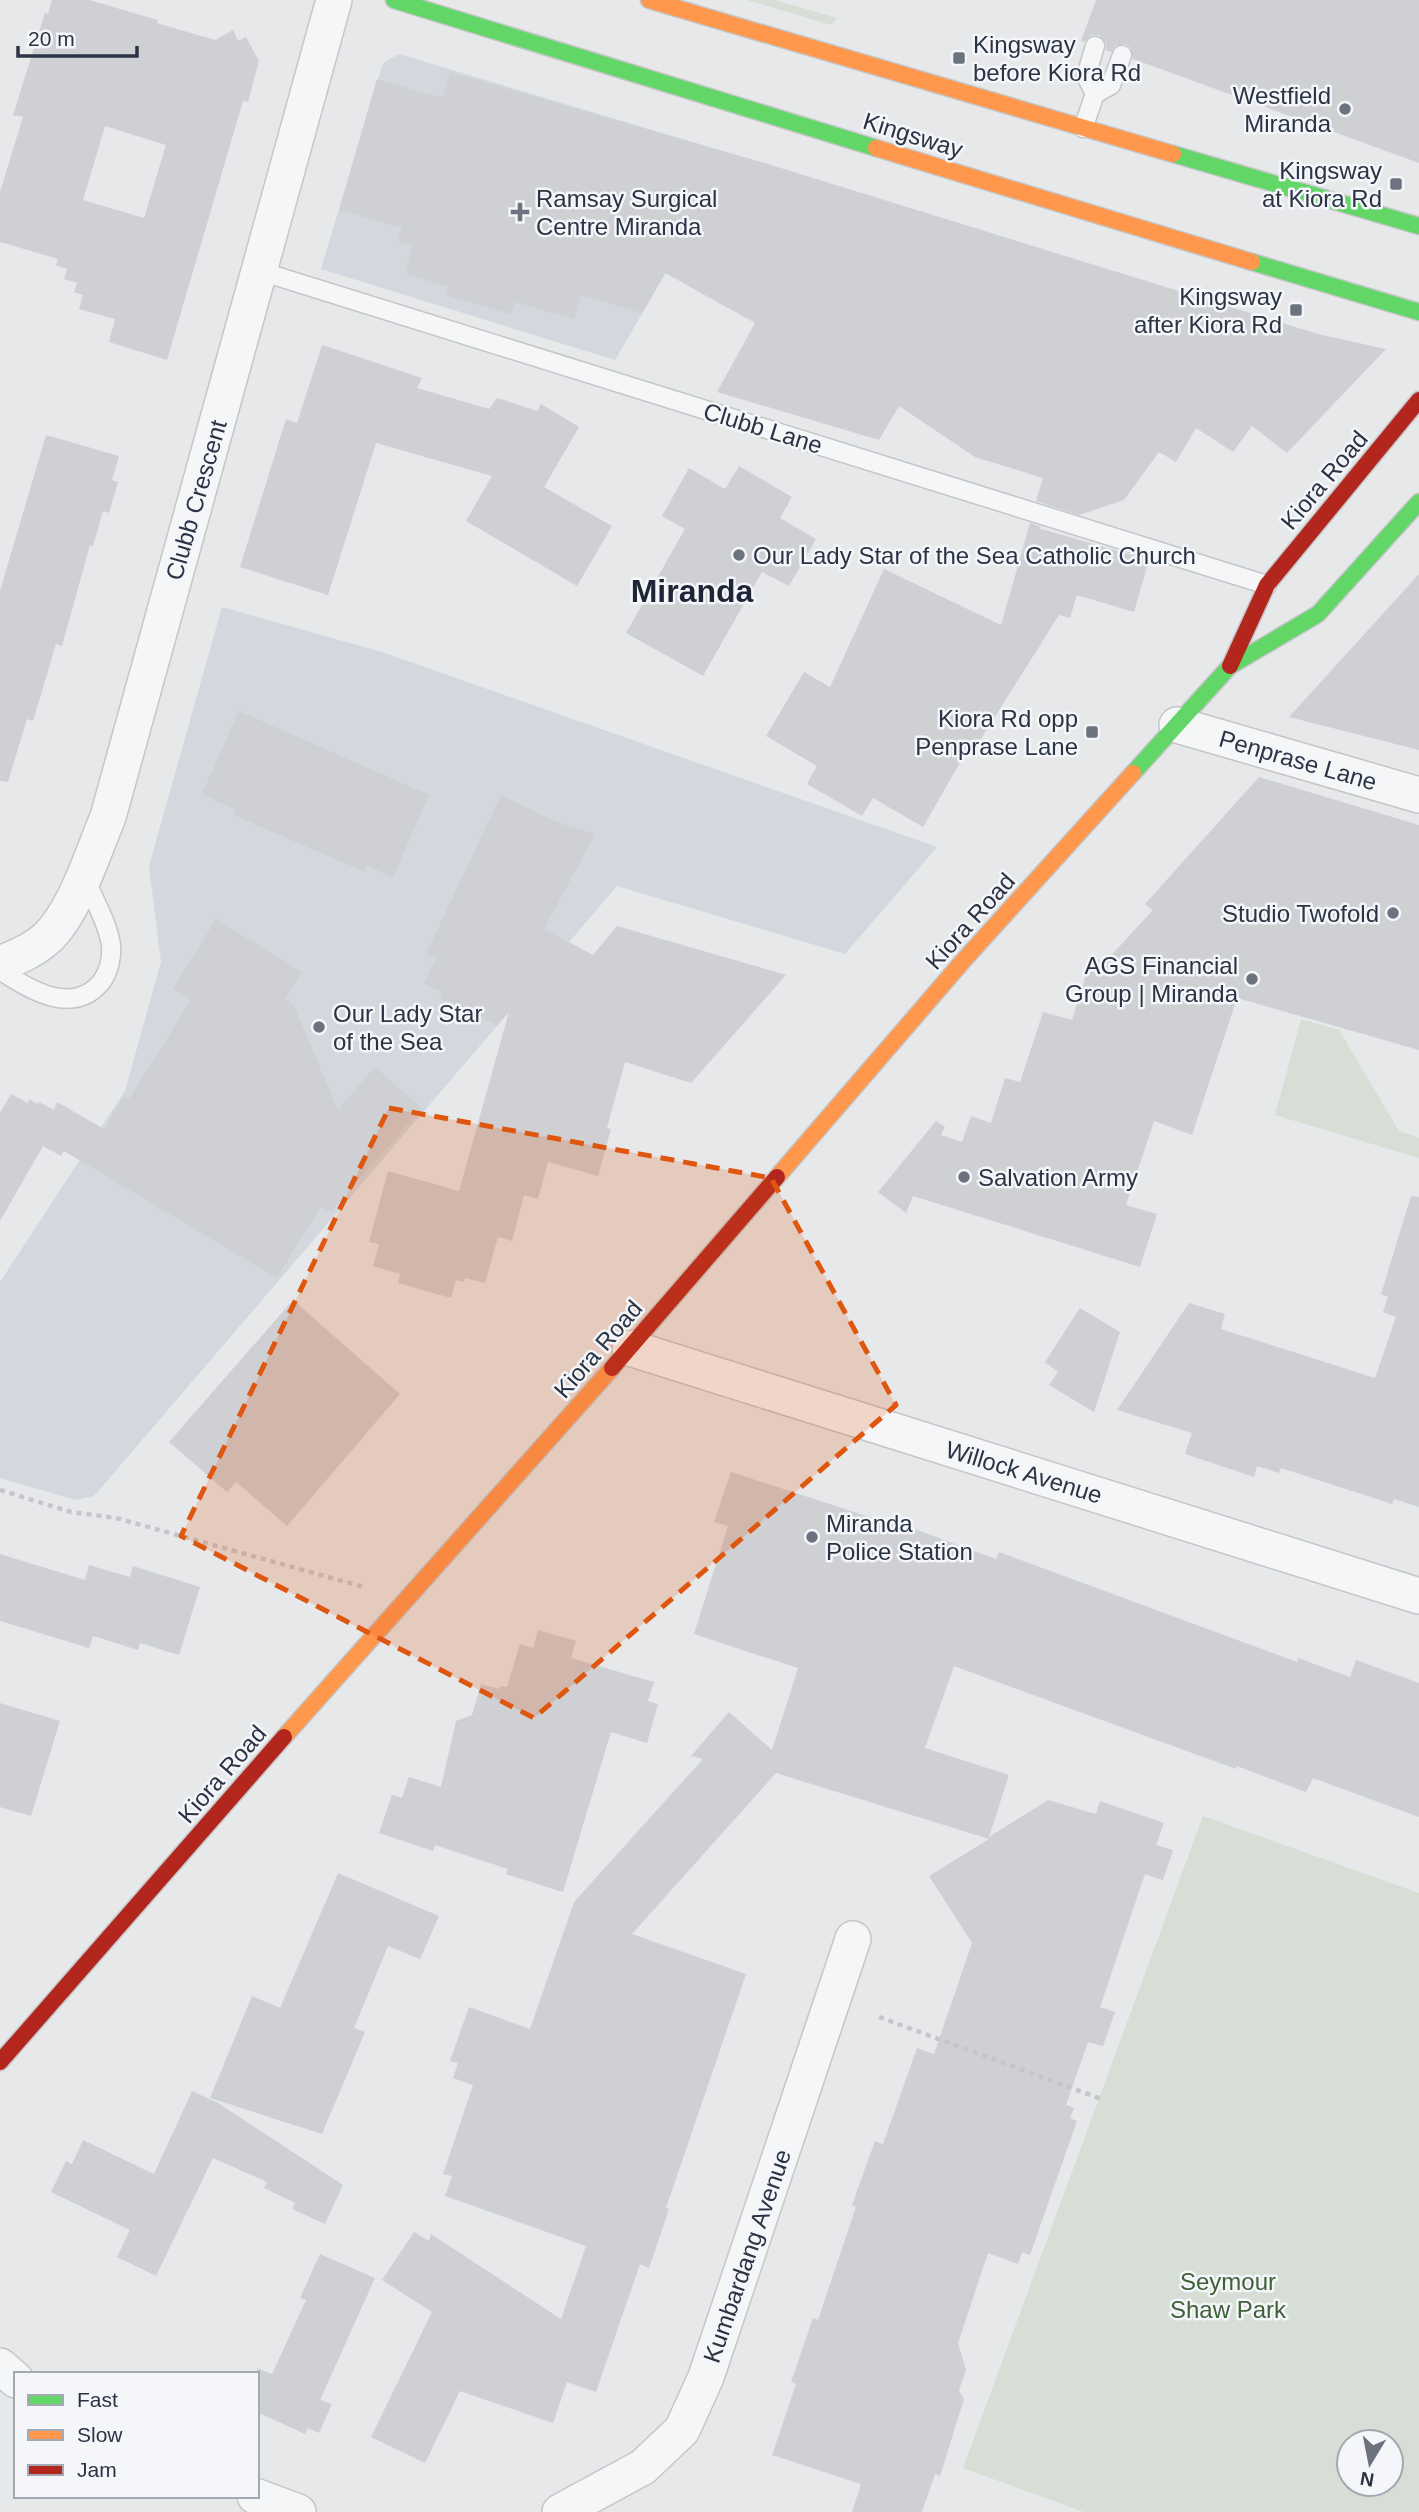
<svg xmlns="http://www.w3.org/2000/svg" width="1419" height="2512" font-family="Helvetica,sans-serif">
	<rect width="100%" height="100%" fill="#e6e8ea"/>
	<path fill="#d4d7dd" d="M399,54L735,155L615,360L321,269L383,63Z
		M222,607L382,652L937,847L845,954L617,886L94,1496L76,1500L0,1478V1282L125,1091L161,962L149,866Z"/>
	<path fill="#d6ded6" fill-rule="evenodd" d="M747,0H775L837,18L831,25Z
		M1301,1019L1339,1030L1399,1131L1419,1138V1158L1275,1115Z
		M1203,1816L1419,1893V2512H1084L963,2468ZM1391,2442V2484H1349V2442Z"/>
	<path fill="#ced0d3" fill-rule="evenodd" d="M52,0H89L158,20L157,23L215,40L233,30L238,41L246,37L259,61L248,102L243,101L167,360L109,342L115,319L79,309L83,295L74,292L77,283L64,279L67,269L56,265L58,259L0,242V192L23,117L13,115L45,13L48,14ZM105,126L166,145L144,218L83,200Z
		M1096,0H1419V163L1133,59L1131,48L1125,44L1115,46L1111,52L1106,50V43L1099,35H1092L1084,42L1081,41Z
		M450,72L761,162L1318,334L1386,349L1287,453L1252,426L1233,452L1196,428L1176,462L1159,452L1124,500L1079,515L1036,501L1043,478L975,457L899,406L879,440L717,392L755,323L665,273L642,313L581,295L574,319L515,302L511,314L445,295L448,287L405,273L413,246L398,241L402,228L339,210L377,79L442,98Z
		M322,345L422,378L417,388L489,409L497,398L537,411L541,404L579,427L544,487L612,526L577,586L466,521L492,476L376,443L328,595L240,567L286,419L297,423Z
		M46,435L119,456L112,480L118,482L109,513L103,511L93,546L90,545L62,646L56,644L33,721L27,719L8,782L0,781V591Z
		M739,466L792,497L780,518L816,539L789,586L762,572L703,676L626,633L685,529L662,516L689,468L725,489Z
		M1030,523L1042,527L1038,528L1149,560L1134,612L1077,595L1070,618L1059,615L974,750L969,747L923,827L873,798L862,816L807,784L817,766L766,736L804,672L830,687L884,569L1001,625Z
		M1419,574V750L1289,717Z
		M239,711L429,795L393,877L367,866L365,872L234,815L236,810L202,794Z
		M1259,777L1419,825V1050L1237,998L1192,1135L1154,1121L1126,1205L1157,1214L1140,1267L913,1196L906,1213L878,1192L936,1121L945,1127L941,1135L962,1142L971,1116L991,1123L1005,1078L1020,1082L1043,1012L1072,1020L1091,958L1106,961L1153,910L1145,904Z
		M501,795L561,824L595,834L544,929L593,955L617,926L786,975L691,1083L625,1062L607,1128L611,1129L598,1176L548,1162L538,1199L524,1195L512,1241L498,1237L485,1283L465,1278L464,1282L456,1280L451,1298L398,1283L400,1274L373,1266L379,1244L369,1242L388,1171L459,1191L509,1012L497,1025L439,998L442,992L424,984L436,958L426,954Z
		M216,919L302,972L285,999L293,1004L338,1110L375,1067L422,1108L330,1212L321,1206L277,1278L64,1151L61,1156L43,1146L0,1221V1113L11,1094L28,1103L29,1099L38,1104L39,1102L54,1110L57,1102L104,1129L124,1096L129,1099L191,1000L173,989Z
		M1411,1196L1419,1197V1507L1394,1499L1392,1504L1281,1468L1279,1473L1257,1466L1254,1477L1185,1454L1192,1433L1117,1410L1189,1303L1225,1314L1221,1329L1375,1378L1396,1317L1383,1312L1388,1297L1381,1294Z
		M293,1300L400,1394L287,1526L236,1482L227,1492L169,1442Z
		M1080,1308L1120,1332L1094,1412L1049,1385L1058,1372L1045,1362Z
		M731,1472L900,1527L901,1524L996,1559L999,1552L1297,1662L1298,1658L1350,1677L1356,1660L1419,1683V1817L1313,1778L1306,1792L1237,1766L1236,1769L954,1666L925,1748L1009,1775L989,1837L1048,1800L1096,1814L1100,1801L1164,1823L1156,1845L1173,1850L1163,1880L1145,1874L1100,2007L1115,2012L1103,2046L1088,2042L1066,2105L1074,2108L1070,2118L1077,2121L1030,2255L1022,2252L1018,2264L988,2253L958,2343L966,2370L959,2390L964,2399L940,2476L935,2474L922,2512H852L861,2484L772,2455L796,2384L791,2382L813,2318L818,2320L856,2207L852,2205L875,2141L883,2144L917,2048L934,2054L972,1943L929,1876L989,1839L776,1773L632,1934L746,1974L666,2208L669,2209L649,2268L640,2264L596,2392L567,2382L553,2423L460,2391L425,2463L371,2437L432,2312L382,2280L414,2232L429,2241L431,2234L561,2319L586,2246L445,2196L452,2176L443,2174L473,2085L453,2078L458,2063L450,2061L469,2007L530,2029L574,1902L703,1759L691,1756L729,1712L772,1750L798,1668L694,1634L728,1526L714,1522Z
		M0,1554L85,1580L89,1565L130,1577L133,1566L200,1587L179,1655L140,1643L138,1650L93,1636L89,1648L0,1621Z
		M538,1630L576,1641L571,1658L654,1682L648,1701L658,1704L647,1743L611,1732L563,1892L506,1874L508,1869L435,1845L433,1851L379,1833L392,1795L402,1798L409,1777L441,1787L456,1721L472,1715L481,1684L499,1689L501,1686L507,1687L520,1644L533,1648Z
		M0,1703L60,1721L31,1816L0,1807Z
		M338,1873L439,1916L420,1959L388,1946L354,2028L365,2032L322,2134L210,2098L252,1996L280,2008Z
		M192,2091L218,2103L343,2185L325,2224L292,2209L295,2203L264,2188L267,2182L213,2158L156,2276L117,2257L130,2230L51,2192L66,2161L72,2164L83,2140L154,2174Z
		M320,2254L375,2278L320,2400L332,2404L319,2433L308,2428L305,2434L257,2412V2368L272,2374L306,2300L300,2298Z"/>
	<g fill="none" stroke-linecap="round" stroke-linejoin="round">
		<defs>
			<path id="lane" d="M1095,94L1086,76L1095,46
				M1083,128L1095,94L1111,85L1122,55
				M260,271L1267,585
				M0,970C29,990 74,1017 102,981C109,971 112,957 111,945C108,923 93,898 85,878"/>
			<path id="street" d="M1177,725L1419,795
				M0,964C17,957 34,950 47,938C75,912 93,852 108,817L334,0
				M630,1348L1419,1596
				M0,2366L16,2380
				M255,2496L298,2512
				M560,2512L643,2467L682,2430L706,2377L853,1939"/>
			<path id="fast" d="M394,0L876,148
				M1173,154L1419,226
				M1252,262L1419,312
				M1133,773L1230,666L1318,614L1419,502"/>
			<path id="slow" d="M649,0L1173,154
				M876,148L1252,262
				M777,1177L963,961L1133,773
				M284,1737L612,1368"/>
			<path id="jam" d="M1230,666L1267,585L1419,400
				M612,1368L777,1177
				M0,2062L284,1737"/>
		</defs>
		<use href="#lane" stroke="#c4c6c8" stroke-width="21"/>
		<use href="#street" stroke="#c4c6c8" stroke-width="38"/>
		<use href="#fast" stroke="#c4c6c8" stroke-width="19"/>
		<use href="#slow" stroke="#c4c6c8" stroke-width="19"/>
		<use href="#jam" stroke="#c4c6c8" stroke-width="19"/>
		<path stroke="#c5c6ca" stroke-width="4.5" stroke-dasharray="5 5" stroke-linecap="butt" d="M0,1490L71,1512L116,1518L364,1587
			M879,2017L1104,2100"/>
		<use href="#lane" stroke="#f5f6f7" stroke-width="18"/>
		<use href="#street" stroke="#f5f6f7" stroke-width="35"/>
		<use href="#fast" stroke="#63d668" stroke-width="16"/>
		<use href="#slow" stroke="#ff974d" stroke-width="16"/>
		<use href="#jam" stroke="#b3261e" stroke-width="16"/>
	</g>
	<path fill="#df570f" fill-opacity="0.2" stroke="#df570f" stroke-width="5" stroke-dasharray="14 9" stroke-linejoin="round" d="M389,1108L771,1178L896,1405L534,1718L181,1536Z"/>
	<g fill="#6c737f" stroke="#f4f6f9" stroke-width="2.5">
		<rect x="952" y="51" width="14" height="14" rx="3.5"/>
		<circle cx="1345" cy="109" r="7"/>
		<rect x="1389" y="177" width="14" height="14" rx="3.5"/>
		<path d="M516.5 201.5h7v7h7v7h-7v7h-7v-7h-7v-7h7z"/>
		<rect x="1289" y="303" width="14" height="14" rx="3.5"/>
		<circle cx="739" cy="555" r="7"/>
		<rect x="1085" y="725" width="14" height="14" rx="3.5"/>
		<circle cx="1393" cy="913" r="7"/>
		<circle cx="1252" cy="979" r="7"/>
		<circle cx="319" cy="1027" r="7"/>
		<circle cx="964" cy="1177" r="7"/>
		<circle cx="812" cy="1537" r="7"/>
	</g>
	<g text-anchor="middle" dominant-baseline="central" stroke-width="5" stroke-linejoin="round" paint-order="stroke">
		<g font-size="24" fill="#2b3445" stroke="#f4f6f9" text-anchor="start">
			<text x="973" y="44">Kingsway<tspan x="973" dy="28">before Kiora Rd</tspan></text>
			<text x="1331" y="95" text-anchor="end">Westfield<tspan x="1331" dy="28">Miranda</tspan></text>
			<text x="1382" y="170" text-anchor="end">Kingsway<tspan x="1382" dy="28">at Kiora Rd</tspan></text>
			<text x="536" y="198">Ramsay Surgical<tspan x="536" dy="28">Centre Miranda</tspan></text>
			<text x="1282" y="296" text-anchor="end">Kingsway<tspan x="1282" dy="28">after Kiora Rd</tspan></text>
			<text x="753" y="555">Our Lady Star of the Sea Catholic Church</text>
			<text x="1078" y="718" text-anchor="end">Kiora Rd opp<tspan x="1078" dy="28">Penprase Lane</tspan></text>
			<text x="1379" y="913" text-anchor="end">Studio Twofold</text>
			<text x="1238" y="965" text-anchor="end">AGS Financial<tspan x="1238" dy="28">Group | Miranda</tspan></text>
			<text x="333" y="1013">Our Lady Star<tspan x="333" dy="28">of the Sea</tspan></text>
			<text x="978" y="1177">Salvation Army</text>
			<text x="826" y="1523">Miranda<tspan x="826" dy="28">Police Station</tspan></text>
		</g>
		<g font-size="24" fill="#2b3445" stroke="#f4f6f9">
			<text transform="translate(913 135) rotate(17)">Kingsway</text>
			<text transform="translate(763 428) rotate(17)">Clubb Lane</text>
			<text transform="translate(1324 480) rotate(-50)">Kiora Road</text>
			<text transform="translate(196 500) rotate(-74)">Clubb Crescent</text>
			<text transform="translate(1298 760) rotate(16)">Penprase Lane</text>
			<text transform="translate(970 921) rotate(-48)">Kiora Road</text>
			<text transform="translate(598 1349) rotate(-49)">Kiora Road</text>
			<text transform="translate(1024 1472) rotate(17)">Willock Avenue</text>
			<text transform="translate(222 1774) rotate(-49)">Kiora Road</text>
			<text transform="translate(747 2256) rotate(-71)">Kumbardang Avenue</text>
		</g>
		<g font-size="24" fill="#3f6138" stroke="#f4f6f9">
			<text x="1228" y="2281">Seymour<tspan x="1228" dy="28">Shaw Park</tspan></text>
		</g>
		<g font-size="32" font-weight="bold" fill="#1d2536" stroke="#f4f6f9">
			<text x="692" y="591">Miranda</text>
		</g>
	</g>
	<rect x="14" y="2372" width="245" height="126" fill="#f4f6f9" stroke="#a4a8b1" stroke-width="2"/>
	<rect x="28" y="2395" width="35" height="10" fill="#63d668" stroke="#a4a8b1" stroke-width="2"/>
	<text x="77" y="2407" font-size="21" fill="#2b3445">Fast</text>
	<rect x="28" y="2430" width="35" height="10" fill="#ff974d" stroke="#a4a8b1" stroke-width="2"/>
	<text x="77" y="2442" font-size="21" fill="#2b3445">Slow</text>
	<rect x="28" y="2465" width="35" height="10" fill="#b3261e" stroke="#a4a8b1" stroke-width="2"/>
	<text x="77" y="2477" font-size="21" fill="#2b3445">Jam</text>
	<g transform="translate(1370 2463) rotate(190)"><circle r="33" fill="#f4f6f9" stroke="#a4a8b1" stroke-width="2"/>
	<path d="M0-5L12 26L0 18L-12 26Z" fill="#6c737f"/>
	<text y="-10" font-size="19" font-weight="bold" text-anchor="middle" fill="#2b3445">N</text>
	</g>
	<path d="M18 46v10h119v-10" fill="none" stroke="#2b3445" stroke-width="3.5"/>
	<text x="28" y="46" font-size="21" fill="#2b3445" stroke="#f4f6f9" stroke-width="5" paint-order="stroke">20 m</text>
</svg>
